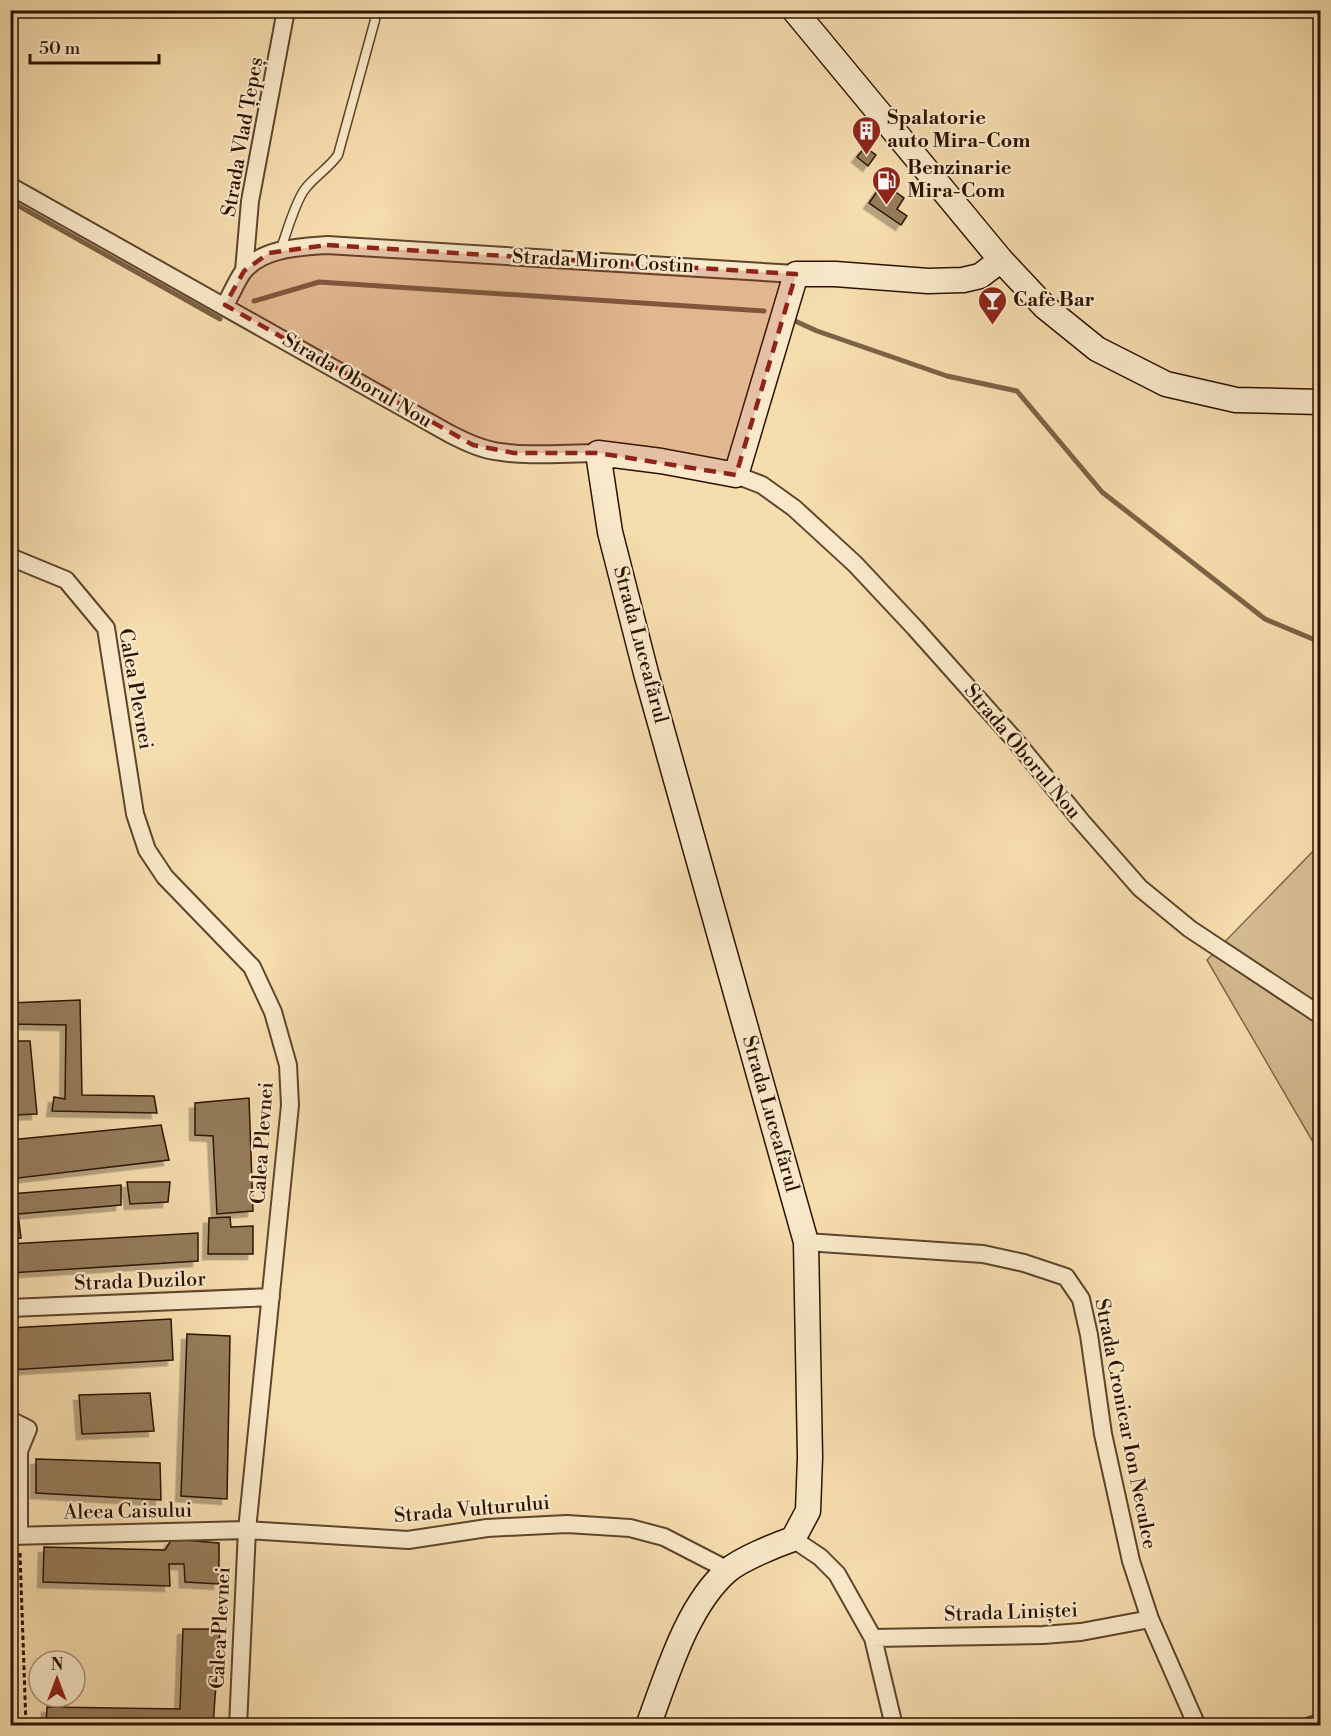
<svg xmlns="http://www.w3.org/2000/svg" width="1331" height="1736" font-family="'Libre Bodoni',serif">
	<defs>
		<filter id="shadow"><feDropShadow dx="-5.5" dy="5.5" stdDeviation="0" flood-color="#0004"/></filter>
	</defs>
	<rect width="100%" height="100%" fill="#f6ddae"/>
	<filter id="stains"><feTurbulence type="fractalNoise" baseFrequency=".00333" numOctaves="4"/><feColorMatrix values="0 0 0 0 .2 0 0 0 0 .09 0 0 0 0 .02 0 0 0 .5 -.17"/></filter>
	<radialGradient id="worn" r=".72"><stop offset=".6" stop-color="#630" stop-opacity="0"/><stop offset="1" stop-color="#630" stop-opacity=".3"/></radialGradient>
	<path fill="#d4ba90" stroke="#806648" stroke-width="1.5" d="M1320,844V1154L1207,960Z"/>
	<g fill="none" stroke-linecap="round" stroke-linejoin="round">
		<path stroke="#7c6245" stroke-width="5" d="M10,201L220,319
			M254,301L319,282L764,311
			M795,321L817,331L947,376L1017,391L1102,492L1265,619L1320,642"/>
	</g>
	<path fill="#957c5a" stroke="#2c1200" stroke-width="1.5" filter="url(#shadow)" d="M865,147L876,155L868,166L857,157Z
		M883,183L904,198L897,209L907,216L901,225L869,203Z
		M80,1000L82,1095L154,1096L157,1113L52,1111L54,1097L65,1099L66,1025L10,1024V1003Z
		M10,1041H30L37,1114L14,1115Z
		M249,1098L253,1211L217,1214L213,1136L195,1135V1103Z
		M161,1125L169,1160L10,1179V1140Z
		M127,1182H170L168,1202L130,1204Z
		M121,1185V1205L18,1214L21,1238L10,1239V1194Z
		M230,1217L231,1227L253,1226V1254H208L209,1218Z
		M198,1233V1261L10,1273V1244Z
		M171,1319L173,1360L10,1370V1328Z
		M187,1334L230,1336L227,1499L181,1496Z
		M150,1393L154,1431L82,1434L79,1395Z
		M36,1459L160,1463L161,1500L36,1493Z
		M172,1539L219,1543V1584L185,1582L184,1564H169L170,1586L43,1582L44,1547L165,1550Z
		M183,1629H220L213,1726H46L47,1707L180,1709Z
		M10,1707H15V1726H10Z"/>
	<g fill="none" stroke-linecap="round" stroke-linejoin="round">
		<defs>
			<path id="lane" d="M280,251C286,235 295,202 305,189C315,176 329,168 338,155L375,20L373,10"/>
			<path id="street" d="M10,186L450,434C464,441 478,448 494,451C527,457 564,453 598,453
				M244,271L250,201L286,10
				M225,305C231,295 236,282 243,272C262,248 299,247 327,245L796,274
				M736,475L762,485L794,508L855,564L915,628L1014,739L1082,822L1140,888L1190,929L1320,1015
				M10,557L66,580L106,628L135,814L147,850L165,877L252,967L273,1012L288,1065L290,1105L247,1530L238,1726
				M806,1242L983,1254L1024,1263L1066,1277L1081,1299L1089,1335L1103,1434L1131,1561L1150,1619L1197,1726
				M10,1308L271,1297
				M10,1420L28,1429L19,1451V1536
				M10,1536L247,1530L408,1540L487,1528L567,1524L630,1528L664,1537L728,1570
				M793,1539L820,1557L837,1574L873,1638L894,1726
				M873,1638L1043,1635L1081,1632L1150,1619
				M1310,1726L1320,1723"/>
			<path id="secondary" d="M794,10L1001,260L1045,307L1097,349L1166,384L1236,400L1320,402
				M648,1726C667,1676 686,1607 727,1571C741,1559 776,1545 793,1539L808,1511L810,1457L806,1242L646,673L610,532L598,453L661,461L736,475L796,274H835L928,281L963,280L980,276L1001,260"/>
		</defs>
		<use href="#lane" stroke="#5e452c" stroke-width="11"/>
		<use href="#street" stroke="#5e452c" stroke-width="20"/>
		<use href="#secondary" stroke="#2c1200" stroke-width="27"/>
		<path stroke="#2c1200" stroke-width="3" stroke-dasharray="4.5 3" stroke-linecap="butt" d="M20,1553L26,1726"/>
		<use href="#lane" stroke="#f9e9ca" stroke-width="8"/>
		<use href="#street" stroke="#f9e9ca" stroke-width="16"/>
		<use href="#secondary" stroke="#f9e9ca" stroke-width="24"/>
	</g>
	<path fill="#8f2418" fill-opacity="0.2" stroke="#8f2418" stroke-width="4.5" stroke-dasharray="12 8" stroke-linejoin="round" d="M327,245L796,274L736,475L598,453H514L473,445L225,305L244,271L269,253Z"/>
	<defs>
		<symbol id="building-pin" viewBox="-11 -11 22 30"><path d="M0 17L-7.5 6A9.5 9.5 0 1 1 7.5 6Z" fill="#8f2418" stroke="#f9e9ca"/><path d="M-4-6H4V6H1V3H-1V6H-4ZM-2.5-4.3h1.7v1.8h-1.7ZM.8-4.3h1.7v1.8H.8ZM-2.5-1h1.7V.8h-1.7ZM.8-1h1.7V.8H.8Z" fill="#fff"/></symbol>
		<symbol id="fuel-pin" viewBox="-11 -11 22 30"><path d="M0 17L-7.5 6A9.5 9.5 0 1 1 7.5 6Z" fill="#8f2418" stroke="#f9e9ca"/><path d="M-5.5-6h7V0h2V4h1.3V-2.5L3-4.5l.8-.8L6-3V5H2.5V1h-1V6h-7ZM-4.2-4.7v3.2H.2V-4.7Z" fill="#fff"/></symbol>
		<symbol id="bar-pin" viewBox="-11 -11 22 30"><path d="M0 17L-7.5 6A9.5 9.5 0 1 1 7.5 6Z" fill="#8f2418" stroke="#f9e9ca"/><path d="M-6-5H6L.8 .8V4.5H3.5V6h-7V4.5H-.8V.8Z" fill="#fff"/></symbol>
	</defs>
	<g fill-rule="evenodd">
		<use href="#building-pin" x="850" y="114" width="33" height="45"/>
		<use href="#fuel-pin" x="870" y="164" width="33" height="45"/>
		<use href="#bar-pin" x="976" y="284" width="33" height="45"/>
	</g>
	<g text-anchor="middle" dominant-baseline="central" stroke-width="4.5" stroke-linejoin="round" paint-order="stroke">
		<g font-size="20" font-weight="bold" fill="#2c1200" stroke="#f9e9ca" text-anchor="start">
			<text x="887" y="118">Spalatorie<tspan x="887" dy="23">auto Mira-Com</tspan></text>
			<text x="907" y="168">Benzinarie<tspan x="907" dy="23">Mira-Com</tspan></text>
			<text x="1013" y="300">Cafe Bar</text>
		</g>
		<g font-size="20" fill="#2c1200" stroke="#f9e9ca">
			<text transform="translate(243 137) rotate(-80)">Strada Vlad Țepeș</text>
			<text transform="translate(603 262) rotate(3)">Strada Miron Costin</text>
			<text transform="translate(357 381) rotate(30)">Strada Oborul Nou</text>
			<text transform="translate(640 645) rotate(75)">Strada Luceafărul</text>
			<text transform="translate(135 689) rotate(80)">Calea Plevnei</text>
			<text transform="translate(1022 752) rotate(50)">Strada Oborul Nou</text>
			<text transform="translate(770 1114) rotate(74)">Strada Luceafărul</text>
			<text transform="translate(263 1143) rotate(-86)">Calea Plevnei</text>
			<text transform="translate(140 1282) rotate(-2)">Strada Duzilor</text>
			<text transform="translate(1125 1424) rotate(79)">Strada Cronicar Ion Neculce</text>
			<text transform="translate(472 1510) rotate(-5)">Strada Vulturului</text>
			<text transform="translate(128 1512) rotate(-1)">Aleea Caisului</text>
			<text transform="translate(1011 1613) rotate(-2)">Strada Liniștei</text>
			<text transform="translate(221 1628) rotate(-87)">Calea Plevnei</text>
		</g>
	</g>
	<rect width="1331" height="1736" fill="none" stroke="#f6ddae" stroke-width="36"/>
	<rect x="12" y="12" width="1307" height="1712" fill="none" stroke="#2c1200" stroke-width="3"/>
	<rect x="18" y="18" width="1295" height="1700" fill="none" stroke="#2c1200" stroke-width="1.5"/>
	<g transform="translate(57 1679)"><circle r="28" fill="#f9e9ca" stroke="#a79379" stroke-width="1.5"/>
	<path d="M0-4.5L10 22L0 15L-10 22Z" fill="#8f2418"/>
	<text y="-9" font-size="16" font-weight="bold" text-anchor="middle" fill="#2c1200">N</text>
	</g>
	<path d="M30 54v9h129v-9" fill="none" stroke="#2c1200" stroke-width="3"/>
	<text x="39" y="54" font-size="18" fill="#2c1200" stroke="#f9e9ca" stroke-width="4.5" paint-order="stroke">50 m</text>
	<rect width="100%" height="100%" filter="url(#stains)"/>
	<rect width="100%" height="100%" fill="url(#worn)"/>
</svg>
